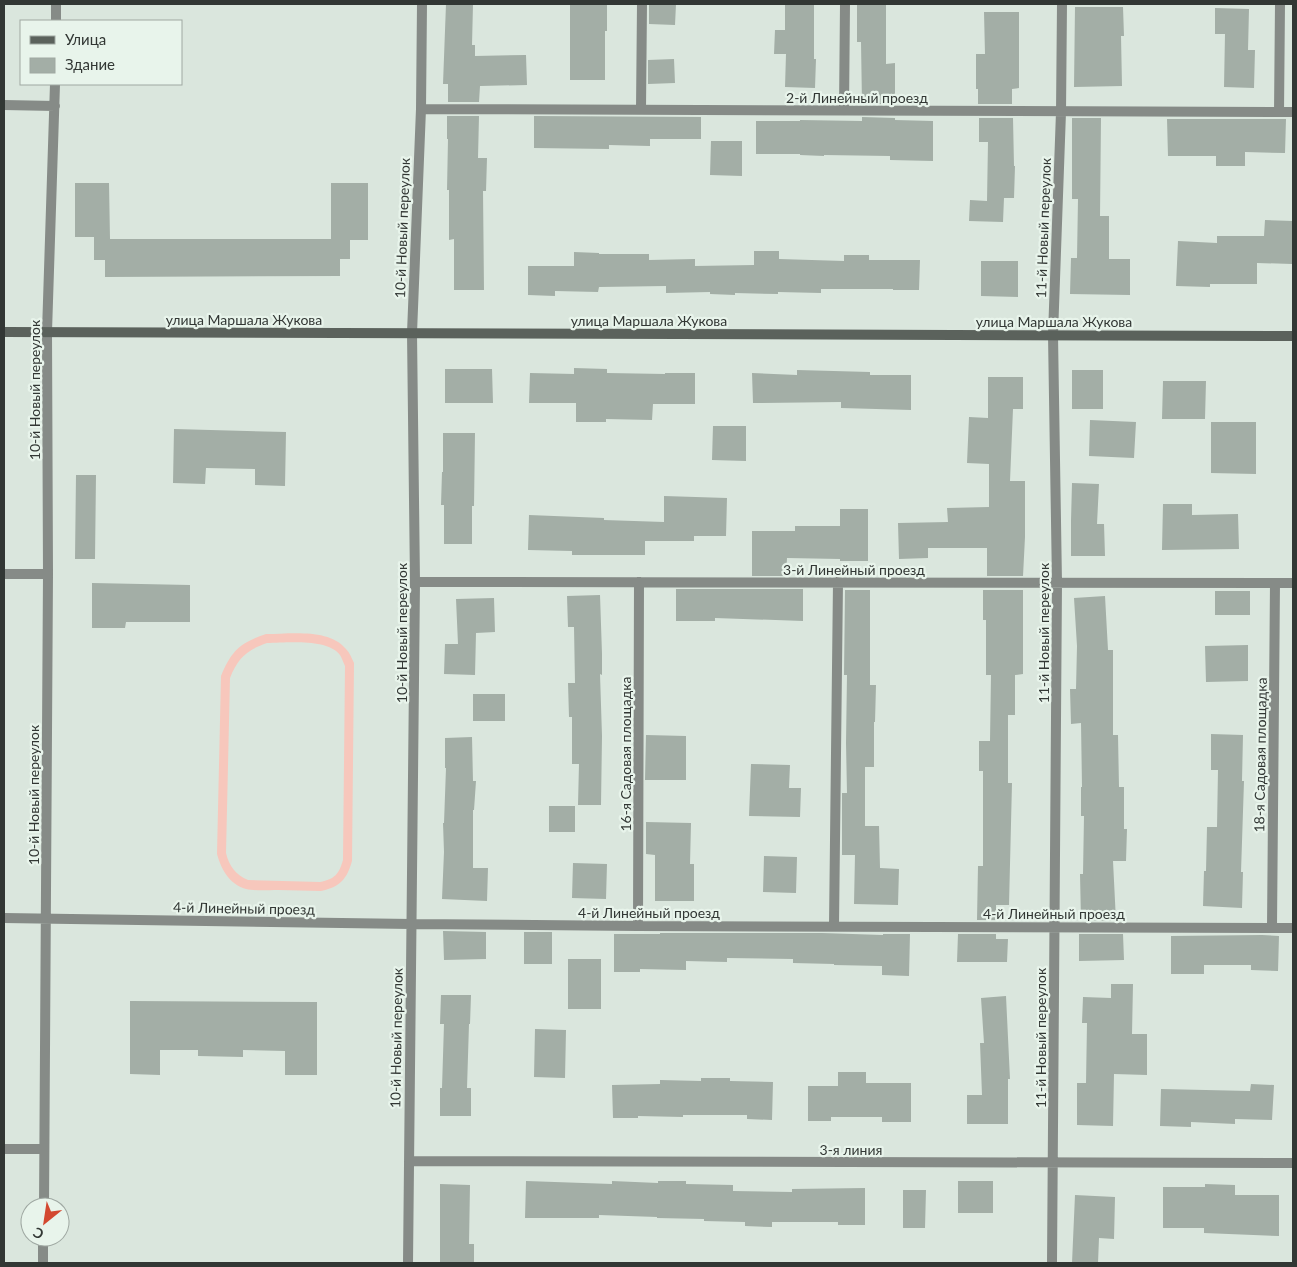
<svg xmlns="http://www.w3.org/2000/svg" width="1297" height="1267" font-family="Lato,sans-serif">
	<rect width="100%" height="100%" fill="#dae6dd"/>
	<path fill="#f7c7bc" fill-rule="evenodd" d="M266,634C290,634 329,628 346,649C350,653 352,659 354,663L352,861C347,879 340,887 321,891C307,891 292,890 278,890C268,890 255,891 246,889C229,884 221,869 217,854L221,676C232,650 240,643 266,634ZM267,643C286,643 327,638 340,655C342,658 343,662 345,666L343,860C339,874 335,879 320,882L248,880C236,875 229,866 226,853L230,678C238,658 247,650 267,643Z"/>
	<path fill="#a3aea6" d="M446,4H473L472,45H475V56L526,55L527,85L480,86L479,102H448V84H443Z
		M570,4H607V31H605V80H570Z
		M649,4H676L675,25L649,24Z
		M785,4H814V59H816L815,88L785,87L786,54H774L775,30H785Z
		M886,4V64L895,63V104H862L861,42H857V5Z
		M1075,7H1123L1124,36H1121L1122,86L1074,87Z
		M1215,8L1249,9L1248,50H1255L1254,88L1224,87L1225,34H1215Z
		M984,12H1019V88L1012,89V104H978V89H976V54H985Z
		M674,59L675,83L648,84V60Z
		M447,116H479L478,158H487L486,191H483L484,290H454V239L449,240V190H447L448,139H447Z
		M534,116L701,117V139H650V146L609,145V149L534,148Z
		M862,117L895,118V120L933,121V161L890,160V156L824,155V156L800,155V154H756V121H800V120L862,121Z
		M979,118H1013L1014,166H1015L1014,198H1004L1003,222L969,221L970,200L987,201L988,142H979Z
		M1072,118H1101L1100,216H1109V259H1130V295L1070,294L1071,258H1077L1078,199H1072Z
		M1167,119H1286L1285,153L1245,152V166H1216V156H1168Z
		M711,141H742V176L710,175Z
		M75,183H109L110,239H331V183H368V240H350V259H340V276L105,277V260H94V237H75Z
		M1265,220L1293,221L1292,264L1257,263V284H1210V287L1176,286L1178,241L1217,243V236H1264Z
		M754,251H779V259L844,261V255H869V260H920L919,290H893V289H821V293L778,292V294L735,293V295L710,294V292L666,293V286L599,287L598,292L555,291V296L528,295V266H574V252L599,253V254H649V260L695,259V266L754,265Z
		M981,261H1018V297L981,296Z
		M574,368L607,369V373L665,374V373H695V404H653L652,420L606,419V422H576V403H529L530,373L574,374Z
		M445,369H492L493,403H445Z
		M797,370L870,372V375H911V410L841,408V402L753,403L752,373L797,375Z
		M1072,370H1103V409H1072Z
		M988,377H1023V409H1013L1010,481H1025V537L1023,576H987V548H928V558L899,559L898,523L948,522L947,508L989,507V464L967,463L969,417L988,418Z
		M1163,381H1206L1205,419H1162Z
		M1090,420L1136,422L1134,458L1089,456Z
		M1211,422H1256V474L1211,473Z
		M713,426H746V461L712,460Z
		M174,429L286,432L285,486L255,485V469L206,468L205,484L173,483Z
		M443,433H475L474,506H472V544H444V505H441L442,472H443Z
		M76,475H96L95,559H75Z
		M1072,483L1099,484L1097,524H1104L1105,556H1071V521Z
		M664,496L727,498L726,536H694V541H645V555H572V551L528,550L529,515L604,518V520L664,522Z
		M1163,504H1192V515L1238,514L1239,549L1162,550Z
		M840,509H868V561H840V559L787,558L786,576H752V531H795V526H840Z
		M92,583L190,585V622H126L125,628H92Z
		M676,589H803V621L715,618V621H676Z
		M845,590H870V685H876L875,722H874V767H865V826H879L880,868L899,869L898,905L854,904L855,855H842V793H847L846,743L847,675H844Z
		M983,590H1023V674L1015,675V715H1008V783H1012L1009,905H996V920H977L978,866H983V771H979V741H990L991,675H986V620H983Z
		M1215,591H1250V615H1215Z
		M600,595L602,654V675L600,674L602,736L601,805H578L579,764H572V717H569L568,683H575L574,627H568L567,596Z
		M1105,596L1108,650H1113V735H1118L1119,787H1124V829H1127L1126,861H1113L1116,921L1081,920L1080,874H1083L1084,816H1081V787H1082L1081,723L1071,724L1070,689H1076L1077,646L1074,598Z
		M494,598L495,632L476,633L475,675L444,674L445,644H458L456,599Z
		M1248,645V681L1206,682L1205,646Z
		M473,694H505V721H473Z
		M1211,734L1243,735L1242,781H1244L1241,872H1243L1242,908L1203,906L1204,871H1206L1207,827H1217L1218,770H1211Z
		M646,735L686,736V780H645Z
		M472,737L473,781H476L474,810H473V868H488L487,901L442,899L444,852L443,823H444L446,768H445V738Z
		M751,764L790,765L789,788H801L800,817L749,816Z
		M549,806H575V832H549Z
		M646,822L691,823L690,864H694V901H655V855L646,854Z
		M764,856L797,857L796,893L763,892Z
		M573,863L607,864L606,899L572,898Z
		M443,931L486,932V959L444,960Z
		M524,932H552V964H524Z
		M660,933H822L883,935V934H910L909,976L882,975V966L834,965V964L793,963V959L727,958V962L686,961V970L640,969V972H614V934H660Z
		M958,934H996V939H1008L1007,962H957Z
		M1079,934H1123L1124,960L1079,961Z
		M1262,935L1279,936L1278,971L1251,970V965H1204V974H1171V936Z
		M568,959H601V1009H568Z
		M1111,984H1133L1132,1034H1147V1075L1114,1074L1113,1126L1077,1125V1083H1086L1087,1023H1082L1083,997L1111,998Z
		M441,995H471L470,1024H469L467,1088H471V1116H440V1088H442L444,1024H440Z
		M1006,996L1010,1079H1008V1124H967V1095H982L980,1043H984L981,998Z
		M130,1001L317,1002V1075H285V1051L243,1050V1057L198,1056V1050H160V1075L130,1074Z
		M535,1029L566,1030L565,1078L534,1077Z
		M838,1072H866V1083H911V1122H882V1117H831V1121H808V1086H838Z
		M701,1078H730V1081L773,1082L772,1120L747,1119V1115H683V1117L638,1116V1118H613L612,1085L660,1084V1080L701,1081Z
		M1251,1084L1274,1085L1272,1120L1235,1119V1124L1191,1122V1127L1160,1126L1161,1089L1250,1091Z
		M526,1181L612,1184V1181L658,1183V1181H686V1184L733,1185V1191L792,1192V1189L865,1188V1225H838V1222H772V1227L745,1226V1222L704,1221V1219L657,1218V1217L599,1215V1218H525Z
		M958,1181H993V1213H958Z
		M440,1184L470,1185L469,1244H474V1263H440Z
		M1205,1184L1235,1185V1195H1279V1236L1204,1233V1228H1163V1187H1205Z
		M903,1190H926L925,1228H903Z
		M1075,1195L1115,1197L1114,1239L1099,1238L1098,1263H1072Z"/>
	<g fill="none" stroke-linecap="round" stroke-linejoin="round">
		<path stroke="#868b87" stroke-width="10" d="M56,21V4
			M4,105L55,106
			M421,109L1293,112
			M641,109L642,4
			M844,110L845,4
			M1279,112L1280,4
			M4,574H48
			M415,582L1293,583
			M4,918L411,924L638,926L1293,928
			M638,926L639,582
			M834,926L838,582
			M1272,927L1275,583
			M4,1149H44
			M409,1161L1293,1163
			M44,1207L48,574L47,332L55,84
			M43,1263V1237
			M408,1263L415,582L412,333L421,109L422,4
			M1052,1263L1057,583L1053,335L1061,112L1062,4"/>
		<path stroke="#5b625c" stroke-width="10" d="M4,332L1293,336"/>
	</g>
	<g text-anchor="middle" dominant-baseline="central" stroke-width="4.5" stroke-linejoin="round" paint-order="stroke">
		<g font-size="14" fill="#323734" stroke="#e8f4eb">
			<text x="857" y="97">2-й Линейный проезд</text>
			<text transform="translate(402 228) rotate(-88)">10-й Новый переулок</text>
			<text transform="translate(1043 228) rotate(-88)">11-й Новый переулок</text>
			<text x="244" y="319">улица Маршала Жукова</text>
			<text x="649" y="320">улица Маршала Жукова</text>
			<text x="1054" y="321">улица Маршала Жукова</text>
			<text transform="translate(34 390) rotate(-90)">10-й Новый переулок</text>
			<text x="854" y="569">3-й Линейный проезд</text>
			<text transform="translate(401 633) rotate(-90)">10-й Новый переулок</text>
			<text transform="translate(1043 633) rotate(-90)">11-й Новый переулок</text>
			<text transform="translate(625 754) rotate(-90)">16-я Садовая площадка</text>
			<text transform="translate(1260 755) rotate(-89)">18-я Садовая площадка</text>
			<text transform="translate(33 795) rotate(-90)">10-й Новый переулок</text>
			<text transform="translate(244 908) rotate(1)">4-й Линейный проезд</text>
			<text x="649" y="912">4-й Линейный проезд</text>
			<text x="1054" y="913">4-й Линейный проезд</text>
			<text transform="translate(396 1038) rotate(-89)">10-й Новый переулок</text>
			<text transform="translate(1040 1038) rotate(-90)">11-й Новый переулок</text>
			<text x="851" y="1149">3-я линия</text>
		</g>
	</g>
	<rect width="1297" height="1267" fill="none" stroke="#323734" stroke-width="10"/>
	<rect x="20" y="20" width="162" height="65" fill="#e8f4eb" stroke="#9fa8a2"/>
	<rect x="30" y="36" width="25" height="8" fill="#5b625c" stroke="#9fa8a2"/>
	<text x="65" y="45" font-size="15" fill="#323734">Улица</text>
	<rect x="30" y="58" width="25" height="15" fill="#a3aea6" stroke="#9fa8a2"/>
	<text x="65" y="70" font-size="15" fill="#323734">Здание</text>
	<g transform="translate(45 1222) rotate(210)"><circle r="24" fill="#e8f4eb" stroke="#9fa8a2"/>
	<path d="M0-4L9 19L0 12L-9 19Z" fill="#d34830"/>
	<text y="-8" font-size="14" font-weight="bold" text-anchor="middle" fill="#323734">С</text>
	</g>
</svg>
